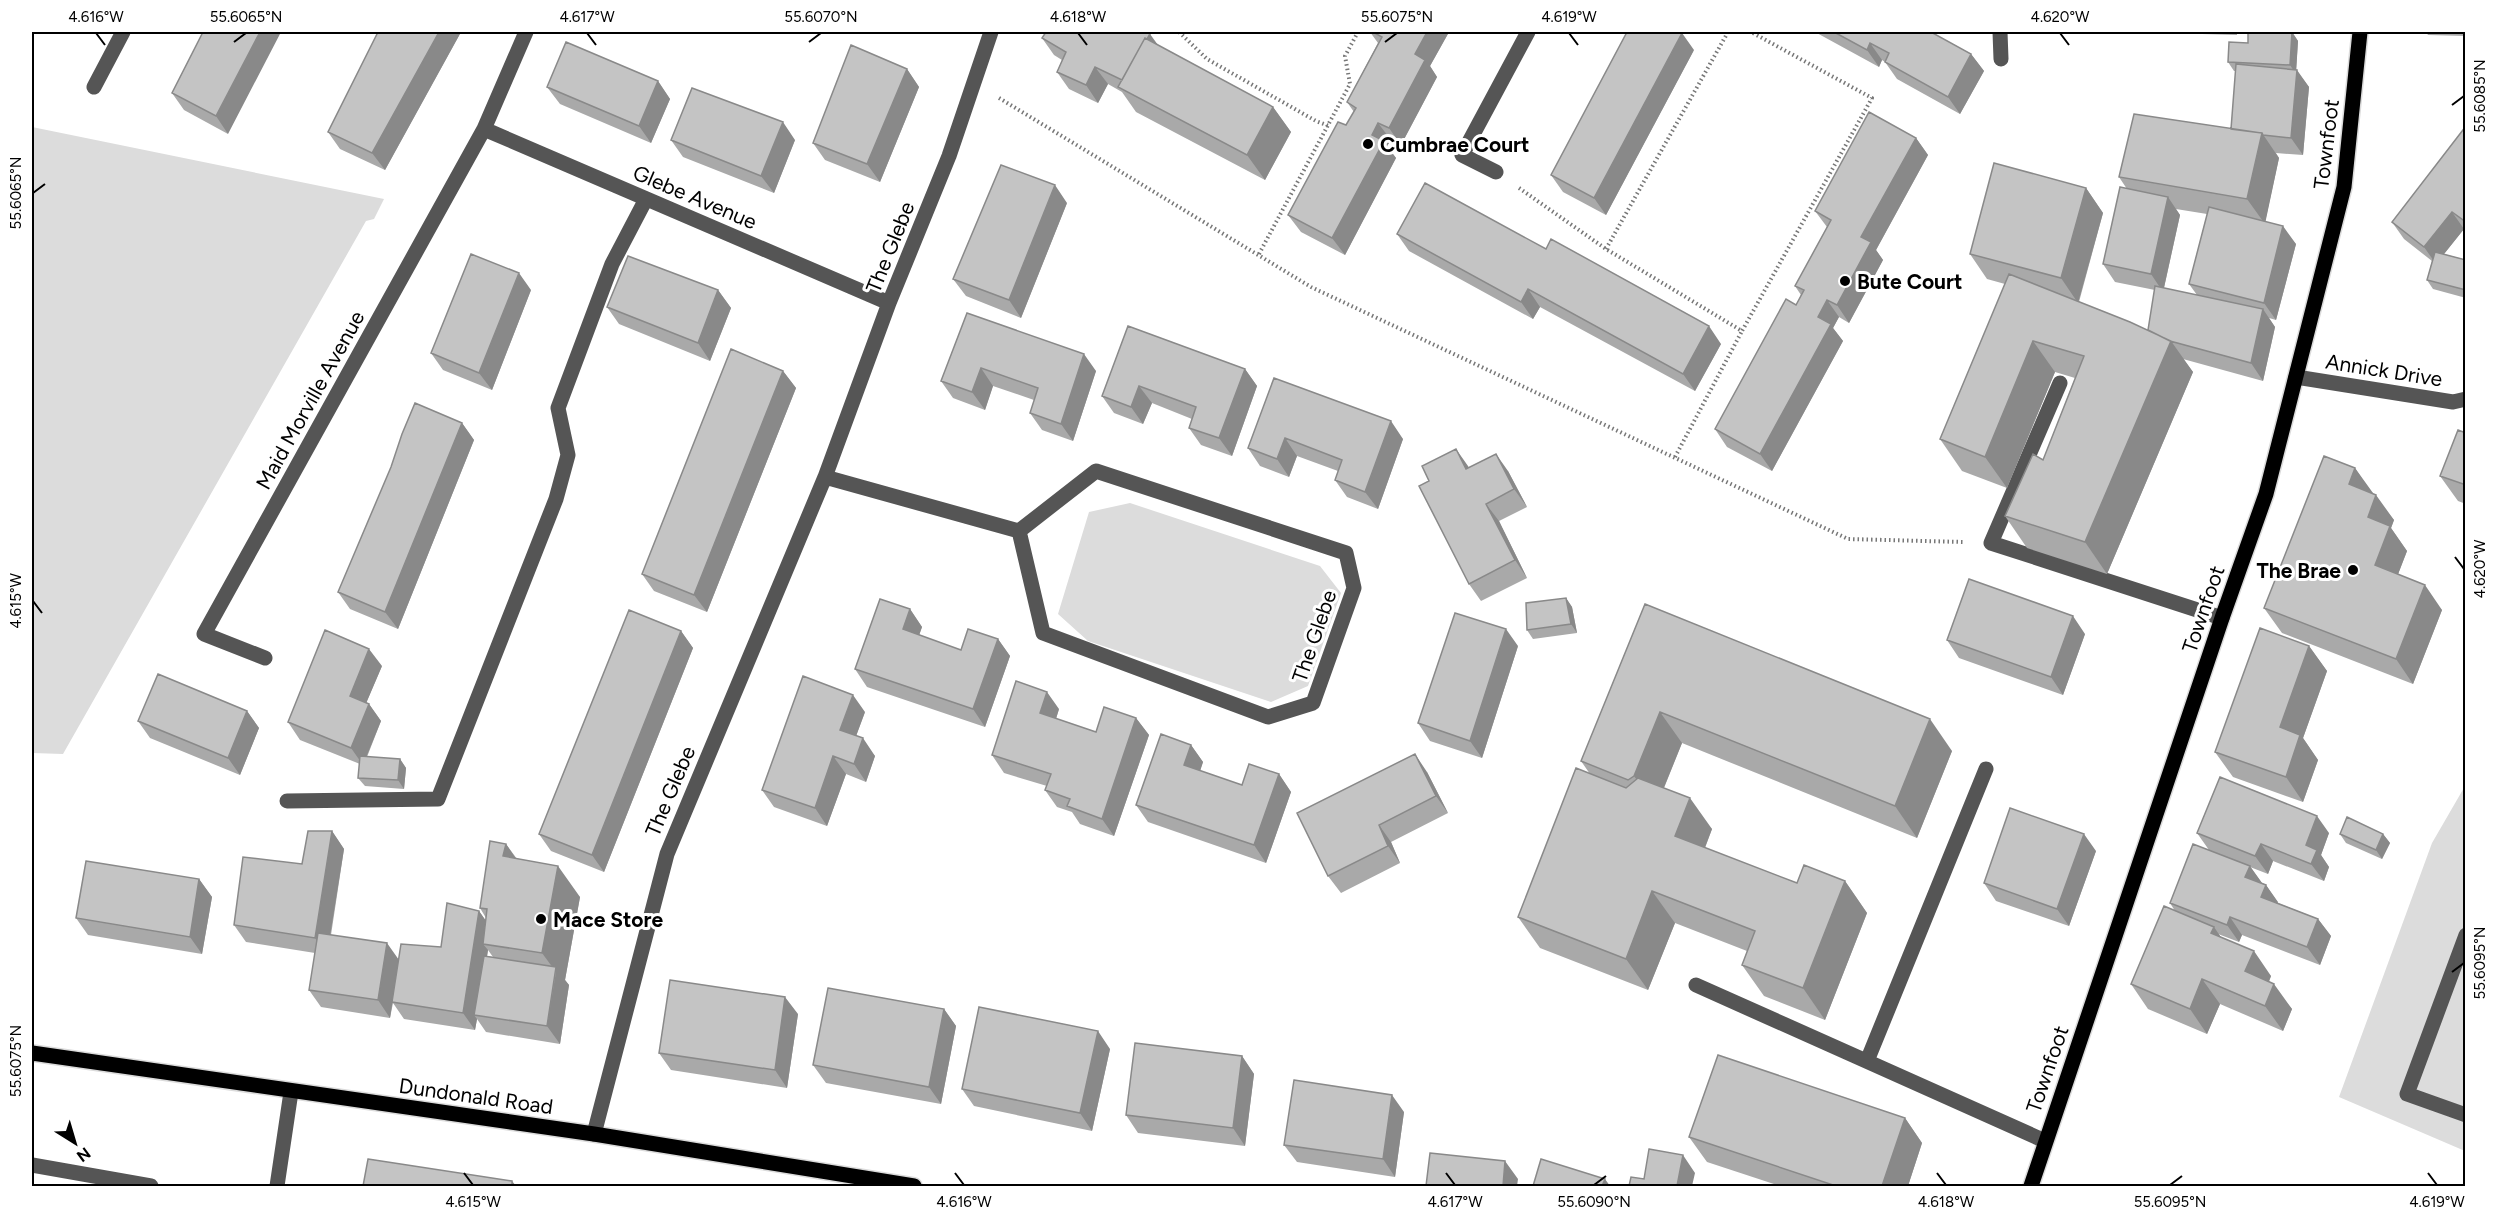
<svg xmlns="http://www.w3.org/2000/svg" width="2497" height="1218" font-family="Figtree,sans-serif">
	<rect width="100%" height="100%" fill="#fff"/>
	<path fill="#dcdcdc" d="M32,127L384,199L374,219L366,221L63,754L32,753Z
		M1130,503L1320,566L1341,593L1308,686L1271,702L1088,641L1058,614L1089,512Z
		M2465,786V1151L2339,1097L2432,843Z"/>
	<g fill="none" stroke-linecap="round" stroke-linejoin="round">
		<defs>
			<path id="major" d="M32,1053L594,1134L914,1186
				M2031,1186L2222,618L2266,494L2344,187L2360,32"/>
		</defs>
		<use href="#major" stroke="#dbdbdb" stroke-width="18"/>
		<path stroke="#777" stroke-width="4" stroke-dasharray="1.5 3" stroke-linecap="butt" d="M1179,32L1207,59L1316,121L1329,126
			M999,98L1311,287L1848,539L1963,542
			M1519,188L1606,249L1742,331L1872,98L1751,32
			M1606,249L1728,32
			M1259,254L1350,84L1345,56L1358,32
			M1675,457L1742,331"/>
		<path stroke="#555" stroke-width="15" d="M2000,32L2001,59
			M94,87L123,32
			M484,129L889,303
			M1496,172L1462,155L1528,32
			M2296,377L2453,402L2466,399
			M2060,383L1991,543L2222,618
			M1096,471L1346,553L1354,588L1313,703L1268,717L1043,633L1019,531Z
			M825,477L1019,531
			M265,658L204,634L484,129L526,32
			M287,801L438,799L556,499L568,455L558,408L612,264L646,199
			M2466,935L2407,1094L2466,1115
			M1696,985L2045,1141
			M1867,1061L1986,769
			M594,1134L667,854L825,477L889,303L949,156L991,32
			M32,1165L151,1186
			M277,1186L291,1092"/>
		<use href="#major" stroke="#000" stroke-width="15"/>
	</g>
	<path fill="#a9a9a9" fill-rule="evenodd" d="M203,32L228,134L184,110L172,93Z
		M378,32H461L385,170L340,149L328,132Z
		M1370,32H1449L1430,66L1437,77L1401,145L1391,140L1387,146L1396,158L1345,255L1301,232L1288,215L1346,125L1354,112L1347,102L1378,43Z
		M1815,32H1931L1971,54L1984,71L1960,114L1897,79L1885,62L1882,60L1879,67Z
		M2167,32H2237V35L2167,33Z
		M2292,32L2298,41L2296,70L2309,87L2303,155L2276,153L2279,158L2265,222L2296,244L2276,320L2269,318L2275,327L2263,381L2183,359L2193,372L2107,574L2027,548L2005,516L2043,460L2075,378L2055,372L2007,488L1962,471L1940,439L2005,284L1987,279L1970,254L2086,188L2103,213L2079,302L2148,330L2155,290L2115,282L2103,264L2127,189L2119,177L2231,129L2236,71H2234L2228,62L2248,43ZM2176,209L2207,214L2189,284L2197,295L2164,288L2180,215Z
		M2426,32H2466V36L2428,35Z
		M1042,38L1158,45L1273,107L1291,132L1265,180L1136,112L1122,92L1108,84L1098,103L1069,89L1057,72L1062,60L1054,55Z
		M1694,50L1606,215L1563,192L1551,175Z
		M907,69L919,87L880,182L825,160L813,143Z
		M658,81L670,99L651,143L560,104L547,87Z
		M2466,126V230L2464,229L2444,254L2466,260V298L2433,289L2427,280L2432,261L2404,239L2392,222Z
		M1916,138L1928,155L1876,250L1883,260L1849,323L1839,317L1833,328L1843,341L1772,471L1727,447L1715,429L1796,305L1801,295L1795,286L1827,227L1815,211Z
		M671,140H795L774,193L683,157Z
		M1067,203L1021,318L966,296L953,279Z
		M1397,234L1721,344L1695,391L1540,307L1533,319L1409,251Z
		M531,290L492,390L443,370L431,353Z
		M718,290L731,308L710,361L619,324L607,307Z
		M967,313L1096,371L1073,441L1042,430L1030,413L1034,400L993,386L985,410L953,398L941,381Z
		M1128,326L1245,369L1257,386L1232,456L1201,445L1189,428L1192,419L1152,403L1143,424L1114,413L1102,396Z
		M783,371L796,388L707,612L654,591L642,574Z
		M1274,378L1403,439L1378,509L1347,497L1335,480L1338,471L1297,456L1289,477L1260,466L1248,448Z
		M462,423L474,440L398,629L350,609L338,592Z
		M2466,433V504L2458,501L2440,476Z
		M1469,468L1508,471L1527,507L1499,521L1527,578L1481,601L1469,584Z
		M2355,468L2372,494L2394,520L2391,528L2407,551L2398,574L2442,610L2413,684L2282,633L2264,608Z
		M1566,598L1572,607L1577,633L1533,639L1527,630Z
		M1645,604L1952,751L1917,838L1682,743L1664,788L1712,829L1705,848L1797,883L1845,881L1867,913L1825,1020L1764,996L1742,965L1747,951L1675,923L1648,990L1540,948L1518,917L1590,774L1581,761Z
		M910,609L922,627L919,635L961,650L998,639L1010,656L985,727L867,687L855,669Z
		M681,631L693,648L604,872L551,851L539,834Z
		M2085,634L2063,695L1959,658L1947,640Z
		M1518,646L1482,758L1430,741L1418,723Z
		M2309,646L2327,671L2303,738L2318,760L2303,802L2233,777L2215,752Z
		M382,666L366,703L369,704L381,721L367,757L400,759L406,768L404,789L365,786L358,778L360,764L300,740L288,722Z
		M1059,709L1056,719L1096,732L1136,718L1149,735L1114,836L1080,824L1072,812L1057,807L1045,790L1047,786L1004,773L992,755Z
		M247,711L259,728L240,775L150,738L138,721Z
		M865,712L856,736L875,756L866,782L846,774L827,826L774,807L762,790Z
		M1191,745L1203,762L1200,771L1242,785L1279,774L1291,792L1266,863L1148,822L1136,805Z
		M1427,772L1448,813L1391,842L1400,863L1341,893L1328,876Z
		M332,831L344,849L331,935L398,959L441,947L479,911L486,921V918L480,908L506,844L517,859L580,897L565,980L569,985L560,1044L486,1032L477,1019L475,1030L404,1019L393,1003L390,1018L321,1007L309,990L315,953L246,942L234,925L302,864ZM488,950L493,957L487,956Z
		M2197,833H2329L2321,855L2329,867L2324,881L2273,861L2268,874L2250,867L2262,883L2266,885L2278,903L2318,919L2331,936L2320,965L2242,935L2239,942L2218,934L2220,936L2271,976L2269,982L2292,1009L2283,1031L2220,1004L2207,1034L2148,1009L2131,984L2175,911L2170,903L2209,850Z
		M2340,834H2383L2390,843L2382,859L2346,843Z
		M2096,851L2069,926L1996,901L1984,883Z
		M199,879L212,897L202,954L88,935L76,918Z
		M944,1009L956,1026L941,1104L826,1083L813,1065Z
		M798,1014L787,1088L671,1070L659,1053Z
		M1110,1049L1092,1131L974,1106L962,1089Z
		M1242,1056L1254,1074L1245,1146L1138,1133L1126,1115Z
		M1404,1112L1395,1177L1297,1162L1284,1145Z
		M1905,1118L1922,1143L1908,1186H1780L1707,1162L1689,1137Z"/>
	<path fill="#898989" d="M260,32H281L228,134L216,116Z
		M439,32H461L385,170L372,153Z
		M1427,32H1449L1430,66L1437,77L1401,145L1389,128L1415,54Z
		M2292,32L2298,41L2296,74L2290,65Z
		M1682,33L1694,50L1606,215L1594,198Z
		M1150,34L1163,52L1124,81Z
		M1870,43L1882,60L1879,67L1867,50Z
		M1971,54L1984,71L1960,114L1948,97Z
		M1095,67L1108,84L1098,103L1086,85Z
		M907,69L919,87L880,182L867,164Z
		M2297,70L2309,87L2303,155L2291,138Z
		M658,81L670,99L651,143L639,126Z
		M1273,107L1291,132L1265,180L1247,155Z
		M783,122L795,140L774,193L761,176Z
		M1378,123L1391,140L1387,146L1396,158L1345,255L1332,238L1372,135Z
		M2262,133L2279,158L2265,224L2247,199Z
		M1916,138L1928,155L1876,250L1883,260L1849,323L1837,305L1861,237Z
		M1055,185L1067,203L1021,318L1009,300Z
		M2086,188L2103,213L2078,303L2061,278Z
		M2168,197L2180,215L2163,292L2151,274Z
		M2452,212L2464,229L2436,264L2424,247Z
		M2283,226L2296,244L2276,320L2264,303Z
		M519,273L531,290L492,390L479,373Z
		M1528,289L1540,307L1533,319L1521,302Z
		M718,290L731,308L710,361L698,343Z
		M1827,300L1839,317L1833,328L1843,341L1772,471L1760,454L1818,317Z
		M2263,309L2275,327L2263,381L2251,363Z
		M1709,326L1721,344L1695,391L1683,374Z
		M2033,341L2055,372L2007,488L1985,457Z
		M2171,341L2193,372L2107,574L2085,542Z
		M1084,354L1096,371L1073,441L1061,424Z
		M981,368L993,386L985,410L972,392Z
		M1245,369L1257,386L1232,456L1219,438Z
		M783,371L796,388L707,612L694,595Z
		M1139,386L1152,403L1143,424L1131,407Z
		M1391,421L1403,439L1378,509L1365,492Z
		M462,423L474,440L398,629L385,612Z
		M1285,438L1297,456L1289,477L1277,459Z
		M1456,449L1468,466L1479,487L1466,469Z
		M1496,454L1508,471L1527,507L1514,489Z
		M2355,468L2373,493L2367,509L2349,484Z
		M2376,495L2394,520L2391,528L2407,551L2392,590L2375,565L2368,517Z
		M1486,504L1499,521L1527,578L1515,560Z
		M2425,585L2442,610L2413,684L2396,659Z
		M1566,598L1572,607L1577,633L1571,624Z
		M910,609L922,627L915,647L903,629Z
		M2073,616L2085,634L2063,695L2051,677Z
		M1506,629L1518,646L1482,758L1470,741Z
		M681,631L693,648L604,872L592,855Z
		M998,639L1010,656L985,727L973,709Z
		M2309,646L2327,671L2303,738L2318,760L2303,802L2286,777L2280,727Z
		M369,649L382,666L362,713L350,696Z
		M1047,692L1059,709L1052,731L1040,713Z
		M853,695L865,712L852,747L840,730Z
		M369,704L381,721L363,765L351,748Z
		M247,711L259,728L240,775L228,758Z
		M1660,712L1682,743L1656,807L1634,776Z
		M1136,718L1149,735L1114,836L1102,819Z
		M1930,719L1952,751L1917,838L1895,806Z
		M863,738L875,756L866,782L854,764Z
		M1191,745L1203,762L1196,783L1184,765Z
		M1415,754L1427,772L1448,813L1436,796Z
		M833,756L846,774L827,826L815,808Z
		M400,759L406,768L404,789L398,780Z
		M1279,774L1291,792L1266,863L1254,845Z
		M1690,798L1712,829L1697,868L1675,836Z
		M2317,816L2329,833L2321,855L2329,867L2324,881L2311,864L2306,845Z
		M1379,825L1391,842L1400,863L1388,846Z
		M332,831L344,849L327,955L315,938Z
		M2084,834L2096,851L2069,926L2057,909Z
		M2383,834L2390,843L2382,859L2376,850Z
		M506,844L528,876L503,856Z
		M2261,844L2273,861L2268,874L2255,856Z
		M558,866L580,897L565,980L569,985L560,1044L547,1026L556,972L542,953Z
		M2250,866L2262,883L2245,877Z
		M199,879L212,897L202,954L190,937Z
		M1845,881L1867,913L1825,1020L1803,988Z
		M2266,885L2278,902L2273,914L2261,897Z
		M1652,891L1675,923L1648,990L1626,959Z
		M479,911L491,928L483,944L488,950L478,1015H474L477,1019L475,1030L463,1013Z
		M2230,917L2242,935L2239,942L2227,925Z
		M2318,919L2331,936L2320,965L2307,947Z
		M2214,927L2231,952L2211,933Z
		M387,943L399,960L390,1018L378,1000Z
		M2254,951L2271,976L2262,997L2245,971Z
		M2202,979L2220,1004L2207,1034L2190,1009Z
		M2274,984L2292,1009L2283,1031L2265,1006Z
		M785,997L798,1014L787,1088L775,1070Z
		M944,1009L956,1026L941,1104L929,1087Z
		M1098,1031L1110,1049L1092,1131L1080,1113Z
		M1242,1056L1254,1074L1245,1146L1233,1128Z
		M1392,1095L1404,1112L1395,1177L1383,1159Z
		M1905,1118L1922,1143L1908,1186H1882Z
		M1683,1155L1695,1173L1692,1186H1677Z
		M1505,1161L1518,1179L1517,1186H1503Z
		M1605,1179L1610,1186H1602Z
		M512,1181L516,1186H512Z"/>
	<path fill="#c4c4c4" stroke="#898989" stroke-width="1.5" d="M203,32H260L216,116L172,93Z
		M378,32H439L372,153L328,132Z
		M1046,32H1145L1150,34L1147,39L1145,38L1122,80L1095,67L1086,85L1057,72L1066,52L1042,38Z
		M1373,32H1427L1415,54L1425,60L1389,128L1378,123L1372,135L1384,141L1332,238L1288,215L1338,122L1346,125L1356,108L1347,102L1382,37Z
		M1627,32H1679L1682,33L1594,198L1551,175Z
		M1834,32H1931L1971,54L1948,97L1885,62L1889,53L1870,43L1867,50Z
		M2248,32H2292L2290,65L2228,62L2229,42L2248,43Z
		M1145,38L1273,107L1247,155L1118,87Z
		M566,42L658,81L639,126L547,87Z
		M851,45L907,69L867,164L813,143Z
		M2236,64L2297,70L2291,138L2263,135L2262,133L2231,129Z
		M692,88L783,122L761,176L671,140Z
		M1869,112L1916,138L1861,237L1871,242L1837,305L1827,300L1818,317L1831,324L1760,454L1715,429L1786,299L1796,305L1804,290L1795,286L1831,220L1815,211Z
		M2134,114L2262,133L2247,199L2119,177Z
		M2466,126V222L2452,212L2424,247L2392,222Z
		M1994,163L2086,188L2061,278L1970,254Z
		M1001,165L1055,185L1009,300L953,279Z
		M1425,183L1546,249L1551,239L1709,326L1683,374L1528,289L1521,302L1397,234Z
		M2120,187L2168,197L2151,274L2103,264Z
		M2209,207L2283,226L2264,303L2189,284Z
		M2435,252L2466,260V290L2427,280Z
		M471,254L519,273L479,373L431,353Z
		M628,256L718,290L698,343L607,307Z
		M2009,274L2130,322L2171,341L2085,542L2005,516L2033,454L2043,460L2084,356L2033,341L1985,457L1940,439Z
		M2155,286L2263,309L2251,363L2170,341L2148,330Z
		M967,313L1084,354L1061,424L1030,413L1038,388L981,368L972,392L941,381Z
		M1128,326L1245,369L1219,438L1189,428L1196,407L1139,386L1131,407L1102,396Z
		M731,349L783,371L694,595L642,574Z
		M1274,378L1391,421L1365,492L1335,480L1342,460L1285,438L1277,459L1248,448Z
		M415,403L462,423L385,612L338,592L391,467L402,434Z
		M2458,430L2466,433V485L2440,476Z
		M1456,449L1466,469L1496,454L1514,489L1486,504L1515,560L1469,584L1419,486L1429,481L1422,466Z
		M2324,456L2355,468L2349,484L2376,495L2368,517L2390,526L2375,565L2425,585L2396,659L2264,608Z
		M1969,579L2073,616L2051,677L1947,640Z
		M1566,598L1571,624L1527,630L1526,603Z
		M880,599L910,609L903,629L961,650L968,629L998,639L973,709L855,669Z
		M1645,604L1930,719L1895,806L1660,712L1634,776L1628,780L1581,761Z
		M629,610L681,631L592,855L539,834Z
		M1455,613L1506,629L1470,741L1418,723Z
		M2260,628L2309,646L2280,727L2300,735L2286,777L2215,752Z
		M325,630L369,649L350,696L369,704L351,748L288,722Z
		M158,674L247,711L228,758L138,721Z
		M803,676L853,695L840,730L863,738L854,764L833,756L815,808L762,790Z
		M1016,681L1047,692L1040,713L1096,732L1104,707L1136,718L1102,819L1067,806L1070,799L1045,790L1051,774L992,755Z
		M1161,734L1191,745L1184,765L1242,785L1249,764L1279,774L1254,845L1136,805Z
		M1415,754L1436,796L1379,825L1388,846L1328,876L1297,813Z
		M360,756L400,759L398,780L358,778Z
		M1576,768L1626,788L1638,778L1690,798L1675,836L1797,883L1804,865L1845,881L1803,988L1742,965L1755,931L1652,891L1626,959L1518,917Z
		M2220,777L2317,816L2306,845L2317,850L2311,864L2261,844L2255,856L2197,833Z
		M2010,808L2084,834L2057,909L1984,883Z
		M2347,817L2383,834L2376,850L2340,834Z
		M308,831H332L315,938L234,925L243,857L302,864Z
		M490,841L506,844L503,856L558,866L542,953L483,944L487,909L480,908Z
		M2193,844L2250,866L2245,877L2266,885L2261,897L2318,919L2307,947L2230,917L2227,925L2170,903Z
		M86,861L199,879L190,937L76,918Z
		M447,903L479,911L463,1013L392,1002L401,944L441,947Z
		M2164,906L2214,927L2211,933L2254,951L2245,971L2274,984L2265,1006L2202,979L2190,1009L2131,984Z
		M318,933L387,943L378,1000L309,990Z
		M484,956L556,967L547,1026L474,1015Z
		M670,980L785,997L775,1070L659,1053Z
		M828,988L944,1009L929,1087L813,1065Z
		M979,1007L1098,1031L1080,1113L962,1089Z
		M1135,1043L1242,1056L1233,1128L1126,1115Z
		M1718,1055L1905,1118L1882,1186H1836L1689,1137Z
		M1294,1080L1392,1095L1383,1159L1284,1145Z
		M1649,1149L1683,1155L1677,1186H1629L1631,1177L1644,1179Z
		M1430,1153L1505,1161L1503,1186H1426Z
		M368,1159L512,1181V1186H363Z
		M1541,1159L1605,1179L1602,1186H1533Z"/>
	<path fill="none" stroke="#000" stroke-width="2" d="M96,33L105,45M587,33L596,45M1078,33L1087,45M1569,33L1578,45M2060,33L2069,45M234,42L246,33M809,42L821,33M1385,42L1397,33M2452,105L2464,96M33,193L45,184M2455,557L2464,569M33,601L42,613M2452,972L2464,963M33,1061L45,1052M464,1173L473,1185M955,1173L964,1185M1446,1173L1455,1185M1937,1173L1946,1185M2428,1173L2437,1185M1594,1185L1606,1176M2170,1185L2182,1176"/>
	<g fill="#000" stroke="#fff" stroke-width="2">
		<circle cx="1368" cy="144" r="6"/>
		<circle cx="1845" cy="281" r="6"/>
		<circle cx="2353" cy="570" r="6"/>
		<circle cx="541" cy="919" r="6"/>
	</g>
	<g text-anchor="middle" dominant-baseline="central" stroke-width="6" stroke-linejoin="round" paint-order="stroke">
		<g font-size="21" font-weight="bold" fill="#000" stroke="#fff" text-anchor="start">
			<text x="1380" y="144">Cumbrae Court</text>
			<text x="1857" y="281">Bute Court</text>
			<text x="2341" y="570" text-anchor="end">The Brae</text>
			<text x="553" y="919">Mace Store</text>
		</g>
		<g font-size="21" fill="#000" stroke="#fff">
			<text transform="translate(2326 144) rotate(-83)">Townfoot</text>
			<text transform="translate(695 197) rotate(23)">Glebe Avenue</text>
			<text transform="translate(890 247) rotate(-68)">The Glebe</text>
			<text transform="translate(2384 370) rotate(9)">Annick Drive</text>
			<text transform="translate(310 400) rotate(-61)">Maid Morville Avenue</text>
			<text transform="translate(2203 609) rotate(-71)">Townfoot</text>
			<text transform="translate(1314 636) rotate(-71)">The Glebe</text>
			<text transform="translate(670 791) rotate(-67)">The Glebe</text>
			<text transform="translate(2047 1069) rotate(-71)">Townfoot</text>
			<text transform="translate(476 1096) rotate(8)">Dundonald Road</text>
		</g>
	</g>
	<rect width="2497" height="1218" fill="none" stroke="#ffffff" stroke-width="66"/>
	<g transform="translate(75 1143) rotate(143)" stroke="#ffffff" stroke-width="4.5" paint-order="stroke">
	<path d="M0-4.5L10 22L0 15L-10 22Z" fill="#000000"/>
	<text y="-9" font-size="16" font-weight="bold" text-anchor="middle" fill="#000000">N</text>
	</g>
	<rect x="33" y="33" width="2431" height="1152" fill="none" stroke="#000" stroke-width="2"/>
	<g font-size="15" text-anchor="middle" fill="#000">
		<text x="96" y="22">4.616°W</text>
		<text x="246" y="22">55.6065°N</text>
		<text x="587" y="22">4.617°W</text>
		<text x="821" y="22">55.6070°N</text>
		<text x="1078" y="22">4.618°W</text>
		<text x="1397" y="22">55.6075°N</text>
		<text x="1569" y="22">4.619°W</text>
		<text x="2060" y="22">4.620°W</text>
		<text transform="translate(2480 96) rotate(-90)" y="5">55.6085°N</text>
		<text transform="translate(16 193) rotate(-90)" y="5">55.6065°N</text>
		<text transform="translate(2480 569) rotate(-90)" y="5">4.620°W</text>
		<text transform="translate(16 601) rotate(-90)" y="5">4.615°W</text>
		<text transform="translate(2480 963) rotate(-90)" y="5">55.6095°N</text>
		<text transform="translate(16 1061) rotate(-90)" y="5">55.6075°N</text>
		<text x="473" y="1207">4.615°W</text>
		<text x="964" y="1207">4.616°W</text>
		<text x="1455" y="1207">4.617°W</text>
		<text x="1594" y="1207">55.6090°N</text>
		<text x="1946" y="1207">4.618°W</text>
		<text x="2170" y="1207">55.6095°N</text>
		<text x="2437" y="1207">4.619°W</text>
	</g>
</svg>
